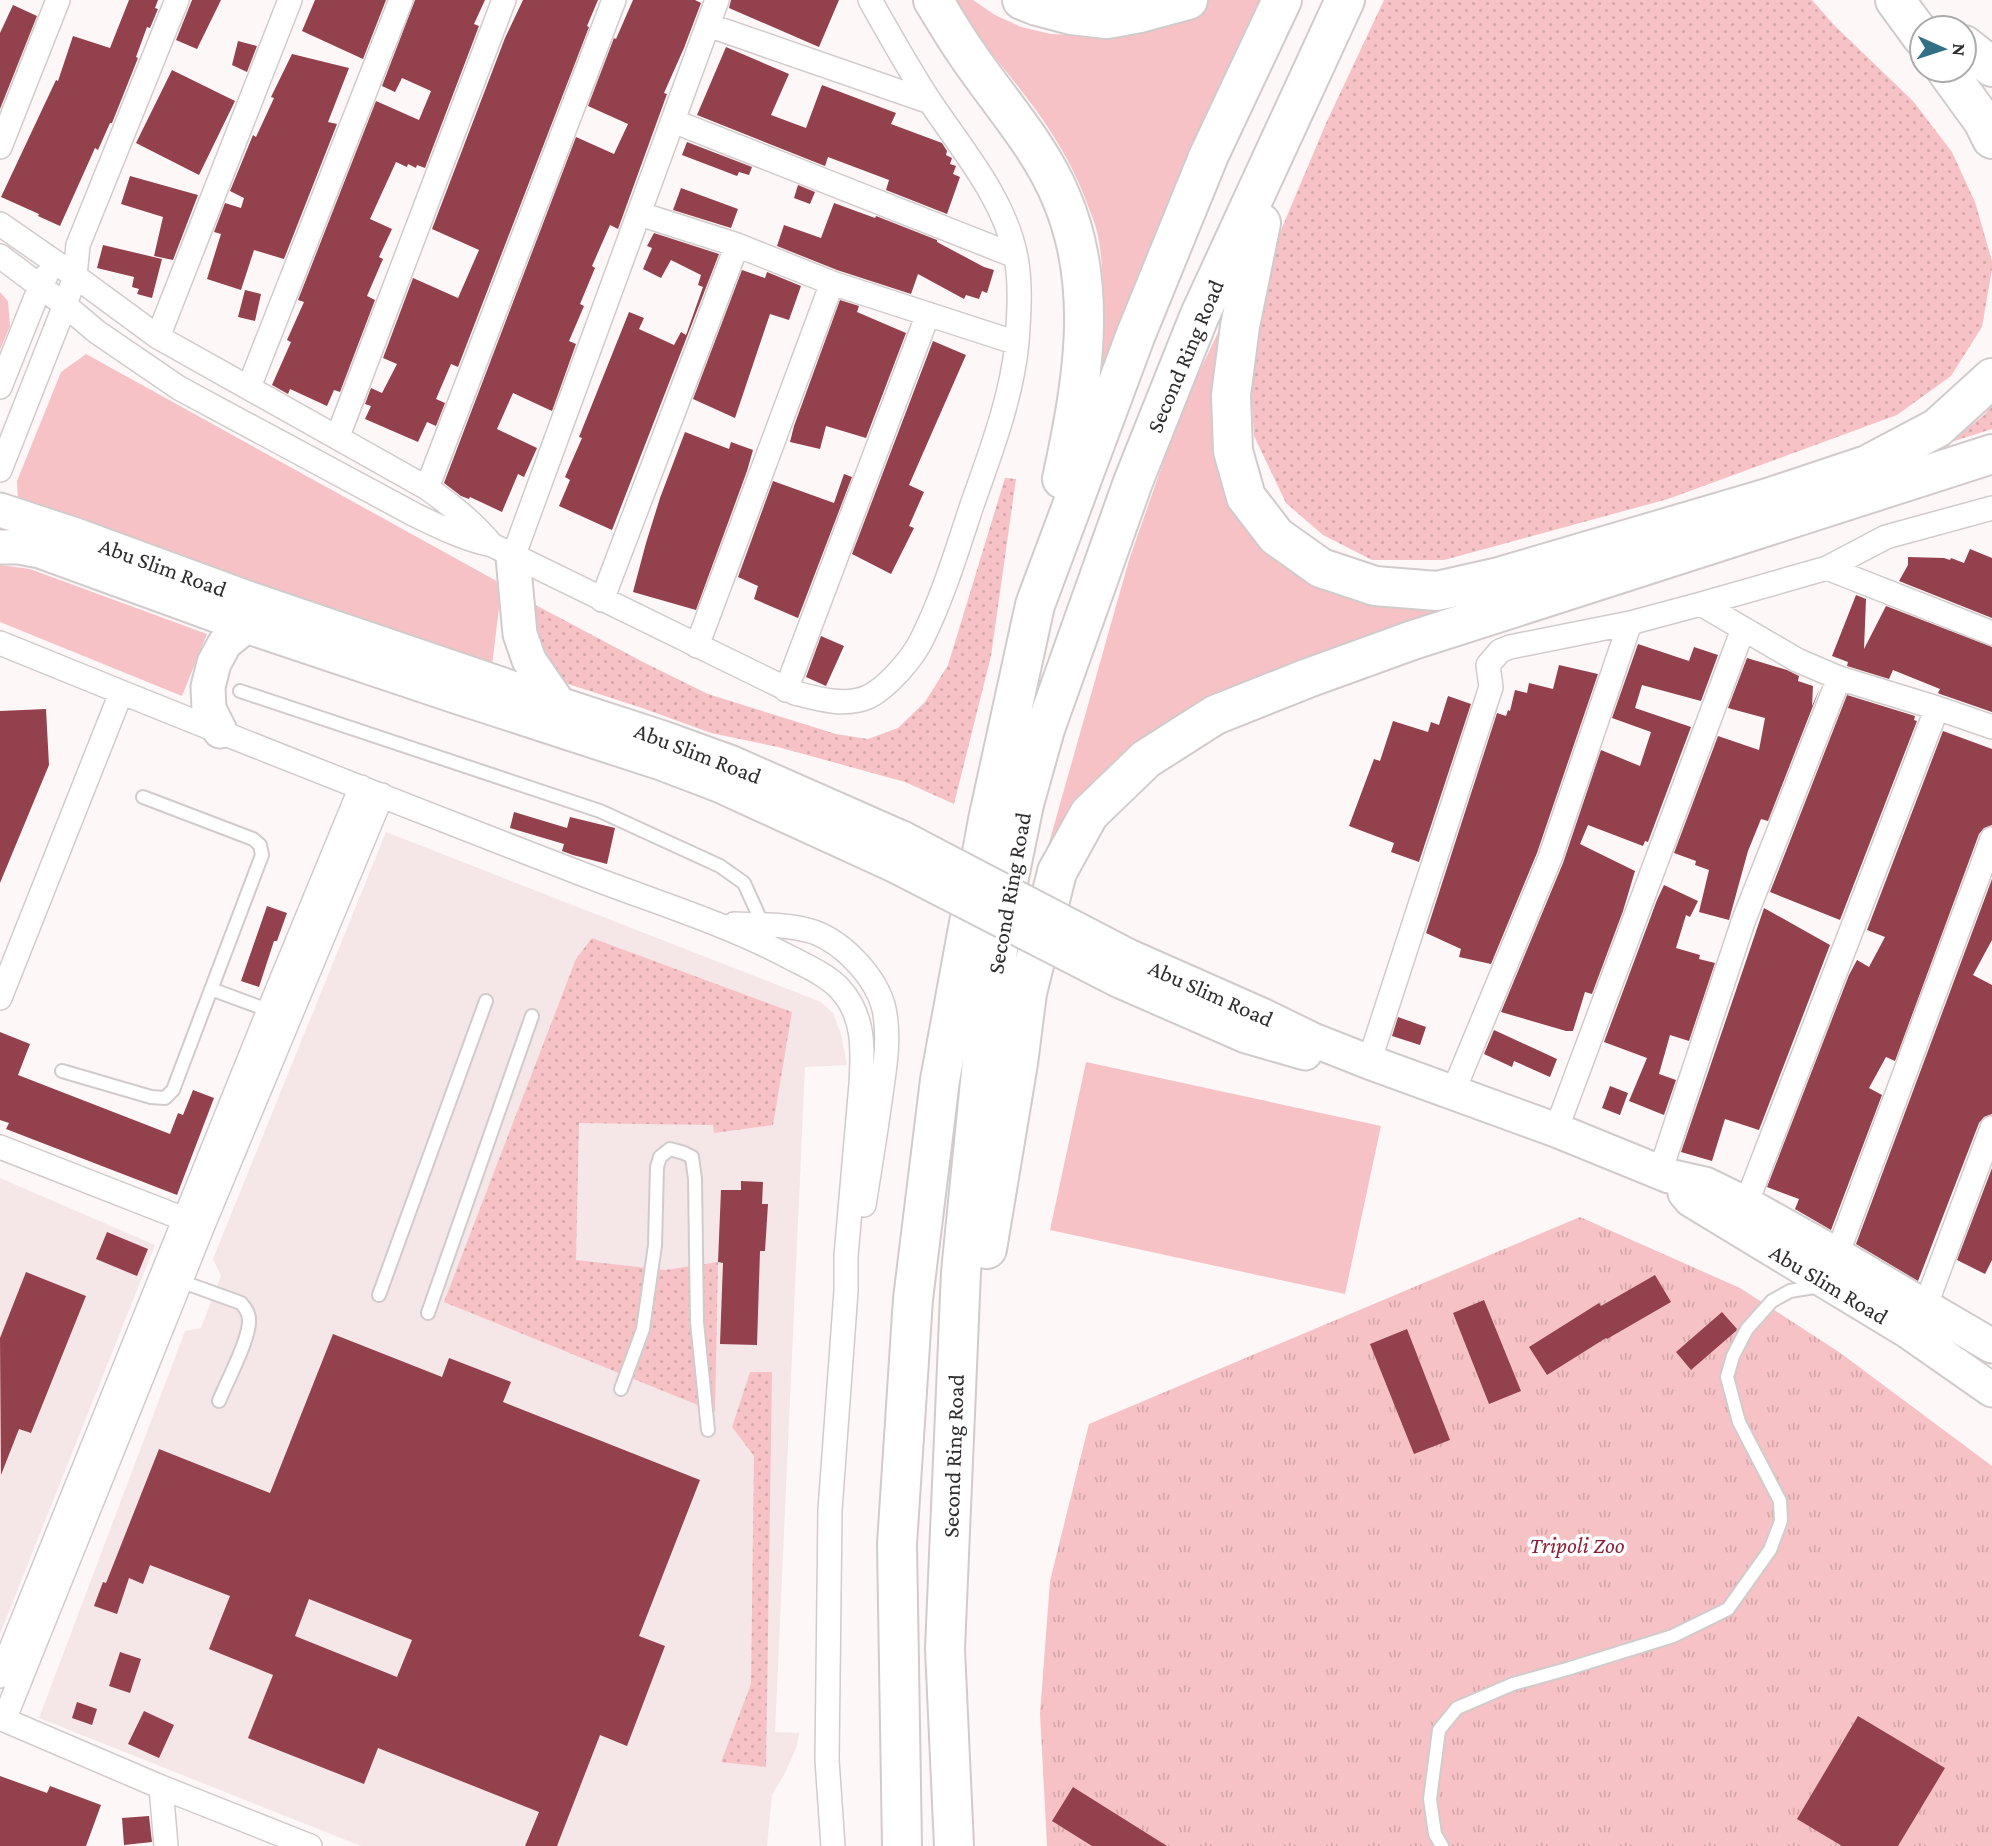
<svg xmlns="http://www.w3.org/2000/svg" width="1992" height="1846" font-family="'Crimson Pro',serif">
	<defs>
		<pattern id="grass-dots" width="8" height="8" patternUnits="userSpaceOnUse" patternTransform="scale(1.75)"><rect width="8" height="8" fill="#f7c2c6"/><path d="M2 2h.1M6 6h.1" fill="none" stroke="#d4a7aa" stroke-width="1.8" stroke-linecap="round"/></pattern>
		<pattern id="park-tufts" width="24" height="20" patternUnits="userSpaceOnUse" patternTransform="scale(1.75)"><rect width="24" height="20" fill="#f7c2c6"/><path d="M3 7l-1-3M5 7V3M7 7l1-3M15 17l-1-3M17 17v-4M19 17l1-3" fill="none" stroke="#d4a7aa"/></pattern>
	</defs>
	<rect width="100%" height="100%" fill="#fef7f8"/>
	<path fill="#f5e6e7" d="M386,832L821,1002L833,1013L841,1034L847,1065L805,1067L775,1732L799,1733L797,1746L785,1773L772,1795L767,1846H361L39,1718L185,1331L201,1328L221,1276L213,1259Z
		M0,1178L155,1245L0,1634Z"/>
	<path fill="url(#grass-dots)" d="M1384,0H1812L1835,26L1913,101L1952,152L1975,202L1992,261V269L1982,327L1951,376L1897,415L1668,499L1444,560H1372L1323,535L1286,503L1254,436L1246,313L1327,121Z
		M1992,404V429L1951,442L1985,414Z
		M1005,478L1016,479L991,656L954,804L905,782L778,747L711,733L642,708L559,681L544,655L526,600L647,664L708,694L836,734L868,739L898,728L925,702L948,665Z
		M592,938L792,1012L773,1125L714,1133L713,1125L579,1123L576,1260L665,1270L718,1262L715,1412L444,1302L576,959Z
		M750,1372H772L766,1767L721,1762L751,1684L754,1456L732,1427Z"/>
	<path fill="url(#park-tufts)" d="M1580,1217L1740,1288L1839,1352L1992,1466V1846H1047L1040,1714L1050,1581L1089,1424Z"/>
	<path fill="#f7c2c6" d="M949,0H973L995,15L1021,27L1051,34L1112,37L1190,11L1208,0H1262L1096,396C1100,343 1108,289 1098,236C1096,226 1092,216 1088,206C1059,124 1000,68 949,0Z
		M0,292L8,301L10,326L0,350Z
		M1222,324L1212,419L1234,500L1393,602L1458,613L1214,705L1056,851L1047,850L1129,560L1183,406Z
		M86,354L502,584L492,665L18,502L17,481L61,372Z
		M0,565L30,569L207,634L182,696L0,622Z
		M1086,1062L1381,1126L1345,1294L1050,1230Z"/>
	<path fill="#93414d" fill-rule="evenodd" d="M129,0H158L155,8L158,9L150,28L147,27L136,57L138,58L112,123H110L98,150L95,148L60,226L38,216L39,214L1,197L56,80L58,81L73,36L110,48Z
		M192,0H221L197,49L176,40Z
		M315,0H386L363,59L302,31Z
		M415,0H485L474,24L479,26L425,168L417,165L416,168L408,164L407,167L396,162L370,219L392,229L379,257L383,259L367,296L375,300L340,392L334,390L327,406L290,389L288,394L272,385L291,342L287,340L304,302L298,300L376,101L419,120L431,91L402,78L395,92L382,86Z
		M523,0H598L587,26L589,27L458,367L451,364L436,399L445,403L436,426L427,422L418,442L365,419L371,406L365,404L371,388L382,393L397,364L383,358L413,278L458,298L479,250L432,229L505,38Z
		M633,0H695L701,3L684,48L664,93L667,94L618,229L610,225L592,266L595,268L580,304L584,306L569,341L576,344L552,411L513,393L497,429L537,448L524,477L518,474L502,512L470,497L469,499L461,496L444,483L576,137L614,154L628,124L588,106L614,38L616,39Z
		M731,0H839L819,47L729,8Z
		M13,5L37,16L0,109V33Z
		M238,41L257,46L247,72L232,65Z
		M726,47L789,74L771,115L806,128L822,85L896,113L891,124L942,143L947,151L946,155L952,158L950,164L956,166L953,174L960,177L947,214L886,190L889,180L828,157L825,166L697,115Z
		M292,54L349,68L328,122L337,124L284,259L254,250L241,290L207,279L221,234L214,232L225,203L241,208L244,198L230,191L246,152L253,135L256,137L274,98L271,97Z
		M172,70L235,101L199,175L136,143Z
		M687,142L752,167L749,175L739,172L737,176L682,155Z
		M130,176L198,195L173,260L154,256L163,217L121,204Z
		M798,185L815,192L810,204L794,198Z
		M681,188L738,209L731,228L673,210Z
		M834,203L875,218L876,216L937,240V242L984,267L994,270L987,293L982,291L979,299L966,295L964,299L918,274L911,294L837,270L777,246L784,225L821,238Z
		M654,233L719,254L612,530L559,506L570,480L565,477L582,438L579,437L629,312L644,318L639,329L674,345L681,332L686,335L703,287L698,285L701,275L671,260L661,278L643,269L652,248L647,246Z
		M103,245L162,259L152,298L137,294L139,289L132,287L134,277L97,268Z
		M742,270L765,278L767,272L801,286L789,320L770,314L735,418L693,399Z
		M245,290L261,294L255,321L238,317Z
		M840,300L859,306L857,312L906,333L866,438L826,426L820,449L790,442L794,426Z
		M933,341L966,355L909,485L924,492L909,526L914,528L891,574L852,554Z
		M685,432L729,449L731,442L753,450L747,471L696,610L633,592L646,543L660,498Z
		M844,474L852,477L798,618L754,599L758,586L738,577L773,481L834,503Z
		M1970,549L1992,558V618L1899,581L1908,565V557L1944,558L1950,560L1951,558L1964,563Z
		M1856,595L1866,599L1864,649L1886,606L1992,647V712L1940,694L1938,693L1940,689L1893,670L1889,679L1847,666L1848,662L1832,656Z
		M821,636L844,646L826,686L806,677Z
		M1638,644L1689,661L1694,647L1718,655L1701,701L1642,685L1635,708L1691,727L1648,842L1645,841L1643,846L1588,825L1580,844L1635,871L1623,911L1592,994L1585,992L1573,1031H1566L1501,1012L1563,863L1601,750L1640,766L1651,732L1612,718Z
		M1747,658L1787,670L1799,676L1798,681L1813,686L1812,706L1820,688L1768,821L1761,819L1748,851L1729,920L1699,912L1709,870L1695,865L1696,861L1674,853L1718,736L1759,750L1765,718L1728,708Z
		M1559,665L1598,674L1537,853L1491,964L1459,957L1461,949L1426,933L1497,713L1506,716L1508,710L1510,711L1515,690L1527,693L1529,683L1553,689Z
		M1847,695L1915,716L1914,720L1917,721L1840,920L1770,892Z
		M1448,696L1471,704L1419,862L1391,852L1394,843L1349,826L1374,759L1380,761L1393,721L1428,732L1431,722L1439,725Z
		M46,709L49,765L0,883V711Z
		M1943,731L1992,749V825L1984,828L1979,834L1895,1061L1886,1057L1869,1088L1882,1095L1831,1230L1795,1209L1799,1199L1767,1187L1849,975L1857,960L1869,967L1885,937L1867,930Z
		M514,812L567,828L570,817L615,828L607,864L573,855L562,851L564,844L510,828Z
		M1992,879V940L1973,975L1992,985V1114L1984,1117L1979,1123L1918,1281L1856,1244Z
		M1664,885L1698,901L1690,917L1686,915L1676,948L1700,955L1699,959L1715,963L1689,1041L1670,1035L1659,1074L1676,1080L1664,1115L1629,1101L1647,1058L1604,1042L1657,900Z
		M267,906L287,913L277,941H274L259,987L241,981Z
		M1764,908L1830,945L1759,1130L1725,1119L1712,1161L1681,1152Z
		M1398,1017L1426,1027L1420,1045L1392,1036Z
		M1494,1030L1557,1059L1550,1077L1514,1061L1512,1067L1484,1054Z
		M0,1032L30,1044L18,1075L170,1134L178,1113L183,1115L193,1090L214,1098L177,1195L6,1129L9,1123L0,1120Z
		M1610,1086L1628,1093L1620,1115L1602,1108Z
		M1992,1168V1260L1985,1274L1957,1260Z
		M741,1181L763,1182L762,1204H768L765,1251H760L757,1345L720,1344L723,1263L718,1262L721,1190H741Z
		M107,1232L148,1249L137,1276L96,1259Z
		M26,1272L86,1296L31,1433L19,1429L1,1475L0,1338Z
		M1655,1275L1671,1302L1607,1339L1606,1338L1547,1375L1529,1347L1599,1303L1601,1306Z
		M1484,1300L1521,1391L1489,1404L1453,1313Z
		M1722,1312L1737,1329L1736,1331L1691,1370L1676,1352Z
		M1407,1329L1450,1440L1414,1454L1370,1344Z
		M333,1334L442,1377L449,1358L511,1382L503,1402L700,1480L639,1636L665,1646L627,1746L600,1735L557,1846H525L539,1812L378,1748L364,1784L248,1738L273,1675L209,1649L230,1596L150,1565L143,1584L129,1578L117,1614L94,1606L103,1582L106,1583L159,1449L270,1493ZM309,1599L412,1640L397,1677L295,1636Z
		M120,1652L141,1659L130,1693L109,1686Z
		M77,1702L97,1709L92,1725L72,1718Z
		M144,1711L174,1725L159,1758L128,1744Z
		M1858,1716L1945,1768L1898,1846H1842L1797,1819Z
		M0,1776L47,1793L50,1786L101,1805L86,1846H0Z
		M1073,1787L1167,1846H1092L1052,1821Z
		M149,1816L152,1842L124,1845L122,1818Z"/>
	<g fill="none" stroke-linecap="round" stroke-linejoin="round">
		<defs>
			<path id="service" d="M240,691L600,811L720,866L744,883L763,925
				M211,989L273,1012
				M62,1071L151,1097L165,1098L173,1090L262,855L260,845L253,839L143,797
				M180,1281L241,1303C245,1308 248,1311 249,1318C251,1337 227,1381 219,1401
				M379,1295L486,1001
				M428,1313L532,1016
				M621,1389L643,1329L655,1245L657,1167L660,1157L670,1149L684,1153L692,1157L695,1179L697,1322L708,1430
				M1442,1846L1435,1834L1430,1799L1439,1730L1457,1708L1513,1684L1567,1669L1673,1636L1728,1609L1770,1550L1781,1521L1780,1501L1739,1422L1727,1377L1733,1356L1747,1329L1772,1301L1790,1291L1820,1286"/>
			<path id="minor" d="M708,25L930,102
				M673,121L1015,256
				M0,147L58,0
				M640,214L737,245L832,283L1017,343
				M0,224L75,276L158,337L427,488C451,505 473,522 492,545
				M0,256L65,305L97,332L179,388L415,515C440,527 464,539 492,545L795,693C818,699 845,707 868,697C887,688 913,658 922,639C943,597 957,550 972,505C990,454 1012,397 1017,342C1019,315 1021,284 1016,257C1004,197 962,150 929,100C908,68 889,34 870,0
				M158,337L290,0
				M0,387L40,287L46,276
				M249,387L401,0
				M338,436L504,0
				M0,470L65,305L75,276L78,245L177,0
				M427,488L614,0
				M513,557L717,0
				M1827,568L1992,633
				M602,600L737,245
				M1701,604L1797,660L1839,678L1937,708L1992,727
				M0,643C196,723 393,801 590,877C658,903 727,924 791,958C808,967 827,975 840,989C865,1016 863,1051 861,1084L846,1256V1291L830,1510L827,1760L833,1846
				M697,646L832,283
				M786,690L928,314
				M734,924C760,925 790,924 814,932C844,943 877,978 884,1009C890,1037 885,1066 881,1094C876,1131 870,1168 864,1205
				M0,998L121,693
				M1369,1062L1491,687L1488,665L1500,651L1510,647L1630,623L1701,604L1827,568L1886,537L1992,508
				M1453,1092L1550,858L1630,623
				M1556,1130L1743,629
				M0,1147L184,1219L196,1225
				M1660,1172L1743,922L1839,678
				M1746,1204L1937,708
				M1837,1255L1992,839
				M1925,1307L1992,1128
				M0,1676L269,1010L361,787
				M0,1718L161,1787L310,1846
				M4,1720L202,1228L382,795
				M161,1787L166,1846"/>
			<path id="secondary" d="M0,510L76,535L245,597L559,704L663,738L732,763L902,838
				M0,547H19L40,551L246,626L458,697L661,763L719,785L896,866
				M513,557L520,634L529,660L559,704
				M220,731L209,709L208,687L214,663L225,643L246,626
				M1126,955L1264,1016L1313,1040L1369,1062L1556,1130L1669,1176L1705,1184L1746,1204L1837,1255L1992,1346
				M1120,981L1246,1036L1305,1053
				M1685,1193L1691,1200L1909,1332L1992,1390"/>
			<path id="trunk" d="M933,0C944,18 955,37 967,54C998,100 1040,146 1061,197C1100,288 1082,386 1062,479
				M1022,0L1037,6L1071,15L1107,19L1140,13L1188,0
				M1895,0L1922,37
				M1964,45L1992,67
				M1946,70L1983,121L1992,139
				M1261,223L1240,326L1231,395L1233,451L1246,497L1276,536L1321,568L1375,586L1437,591L1499,577L1768,498L1867,465L1937,428L1992,378
				M987,1249L1018,1063L1027,993L1057,872L1089,814L1146,759L1215,715L1308,678L1413,640L1992,454
				M902,1846L897,1544L913,1299L940,1080L988,820L1035,605L1136,334L1209,155L1282,0
				M954,1846L945,1649L961,1272L984,1042L1009,877L1024,804L1045,729L1133,482L1199,317L1345,0"/>
		</defs>
		<use href="#service" stroke="#d1cbcb" stroke-width="16"/>
		<use href="#minor" stroke="#d1cbcb" stroke-width="26"/>
		<use href="#secondary" stroke="#d1cbcb" stroke-width="37"/>
		<use href="#trunk" stroke="#d1cbcb" stroke-width="42"/>
		<use href="#service" stroke="#fff" stroke-width="12"/>
		<use href="#minor" stroke="#fff" stroke-width="23"/>
		<use href="#secondary" stroke="#fff" stroke-width="33"/>
		<use href="#trunk" stroke="#fff" stroke-width="38"/>
		<defs>
			<path id="secondary-bridge" d="M902,838L1126,955
				M896,866L1120,981"/>
		</defs>
		<use href="#secondary-bridge" stroke="#d1cbcb" stroke-width="37" stroke-linecap="butt"/>
		<use href="#secondary-bridge" stroke="#fff" stroke-width="33"/>
	</g>
	<g text-anchor="middle" dominant-baseline="central" stroke-width="7" stroke-linejoin="round" paint-order="stroke">
		<g font-size="23" fill="#2f2d2d" stroke="#fff">
			<text transform="translate(1185 356) rotate(-67)">Second Ring Road</text>
			<text transform="translate(163 567) rotate(20)">Abu Slim Road</text>
			<text transform="translate(698 753) rotate(21)">Abu Slim Road</text>
			<text transform="translate(1009 893) rotate(-80)">Second Ring Road</text>
			<text transform="translate(1211 993) rotate(24)">Abu Slim Road</text>
			<text transform="translate(1829 1284) rotate(31)">Abu Slim Road</text>
			<text transform="translate(953 1456) rotate(-88)">Second Ring Road</text>
		</g>
		<g font-size="23" font-style="italic" fill="#8a2037" stroke="#fff">
			<text x="1577" y="1545">Tripoli Zoo</text>
		</g>
	</g>
	<g transform="translate(1943 49) rotate(93)"><circle r="33" fill="#ffffff" stroke="#acabab" stroke-width="2"/>
	<path d="M0-5L12 26L0 18L-12 26Z" fill="#327086"/>
	<text y="-10" font-size="19" font-weight="bold" text-anchor="middle" fill="#2f2d2d">N</text>
	</g>
</svg>
